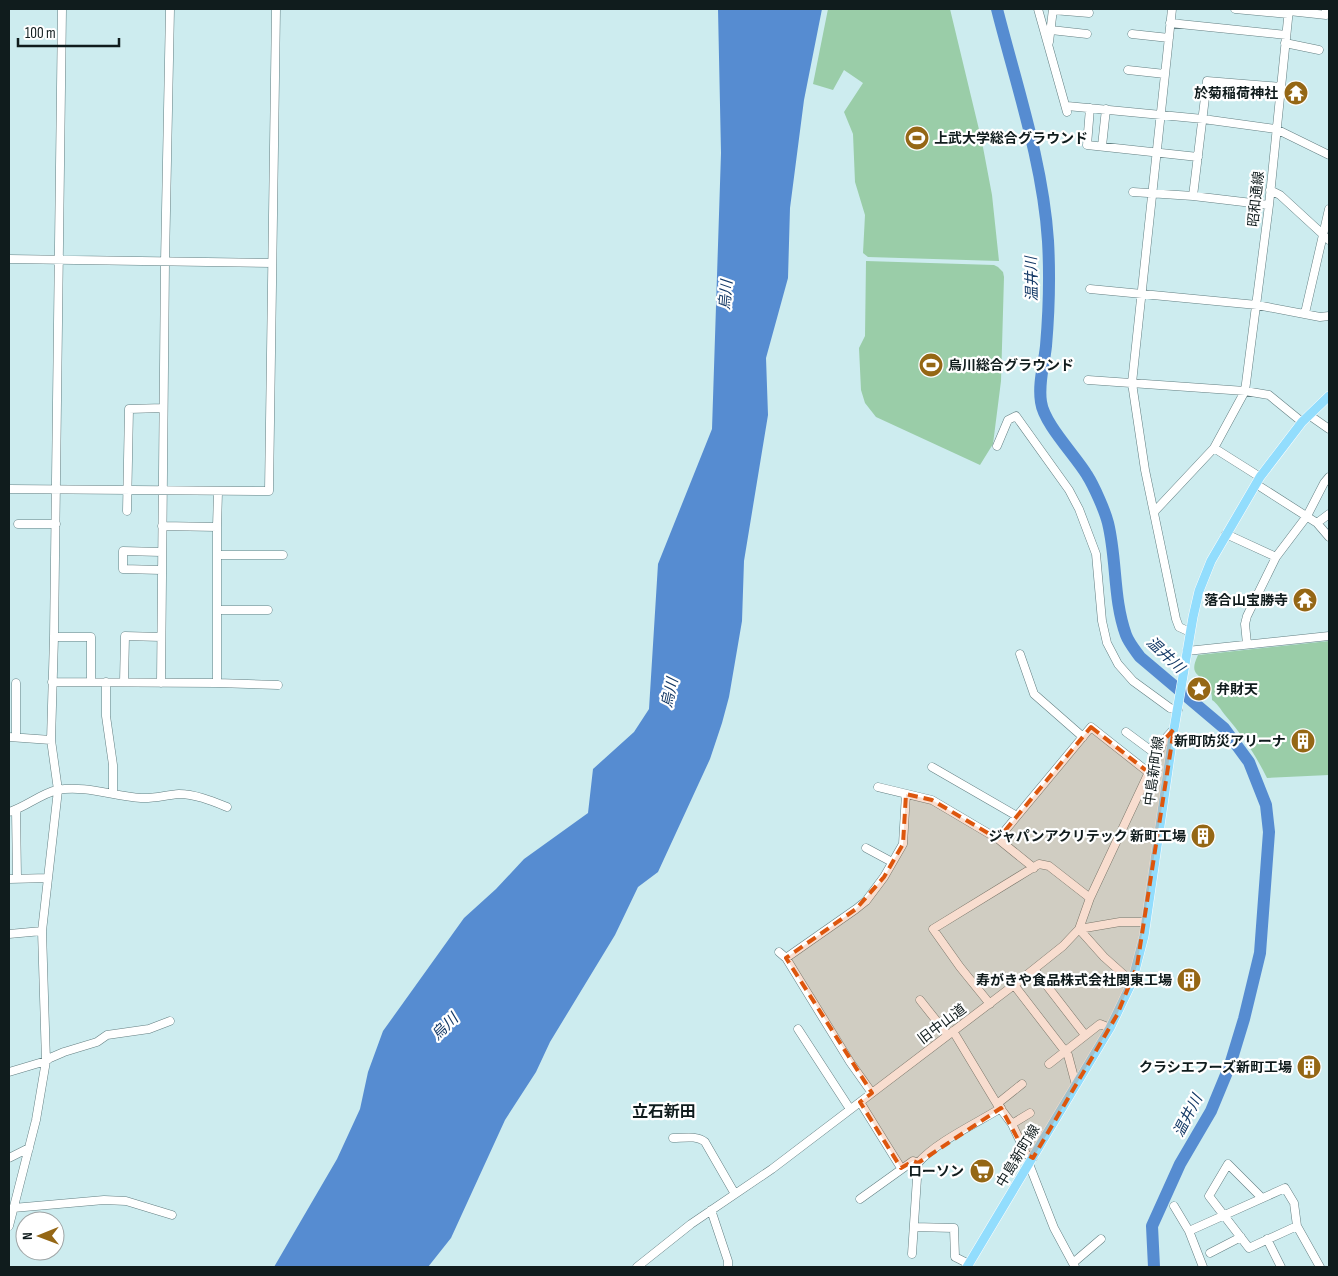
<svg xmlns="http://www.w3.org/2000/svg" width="1338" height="1276" font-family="'Sofia Sans Condensed','Noto Sans JP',sans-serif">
	<rect width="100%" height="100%" fill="#cdecef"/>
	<path fill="#9acda8" d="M828,9H950L982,142L992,195L999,261L868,257L863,253L865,215L855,182L853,134L844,112L863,83L844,70L833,90L813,84Z
		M866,261L994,265L998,267L1003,272L1004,277L1001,381L993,444L980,465L876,417L865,403L861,390L859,348L865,336Z
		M1329,641V775L1267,778C1255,754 1243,736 1225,715C1221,710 1217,703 1212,700C1212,696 1211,691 1210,688C1203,673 1187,678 1198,655Z"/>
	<path fill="#568cd1" d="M718,9H822L804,100L790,208L788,278L766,358L768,415L744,561L742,621L729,697L722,723L710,759L658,872L638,887L615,935L550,1042L536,1072L505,1120L451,1238L428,1267H274L337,1159L360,1109L368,1072L383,1031L464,918L496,889L524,859L588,813L593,769L634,732L649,709L658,564L712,429L721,153Z"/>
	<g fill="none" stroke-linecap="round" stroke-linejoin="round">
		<path stroke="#568cd1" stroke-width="12" d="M997,9C1016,84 1043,163 1048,241C1050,276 1049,311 1046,346C1044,365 1038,383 1041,402C1044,424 1075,455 1087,475C1094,486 1105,511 1108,523C1117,560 1113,599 1126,635C1129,643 1135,650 1140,657L1224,728L1249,762L1266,805L1269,832L1260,953L1244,1019L1230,1065L1211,1111L1180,1164L1152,1226L1154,1267"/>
		<defs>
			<path id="minor" d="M1038,9L1067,112
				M1172,9L1132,383L1145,470L1176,619L1179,627L1190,632
				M1235,9L1288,14
				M1053,10L1089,13
				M1289,11L1326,15V9
				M1170,23L1286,35
				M1051,30L1087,34
				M1132,34L1169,38
				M1049,42L1053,9
				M1285,43L1319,50
				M1128,70L1165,74
				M1067,106L1203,119L1276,129L1329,155
				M1090,108L1087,145L1198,157
				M1102,146L1106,109
				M1270,190L1280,195L1329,240
				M1133,192L1193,196L1269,205
				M1193,196L1207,81L1281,87
				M9,259L272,263
				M1090,289L1257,305L1320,317L1329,316
				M1305,313L1329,209
				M1088,380L1245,391L1269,395L1302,422
				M1309,415L1329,429
				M997,446L1008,420L1016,416L1069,490L1079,509L1096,554L1102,621L1107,643L1118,664L1133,681L1170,708L1178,710
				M1214,448L1260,477
				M1256,484L1317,523L1329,537
				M9,489L269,491L276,9
				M127,511L129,409L163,408
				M1154,512L1214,448L1245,391L1269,205L1289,9
				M1317,523L1329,514
				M18,524H56
				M162,526L217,527
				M1226,534L1276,557
				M217,555H283
				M161,570L123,569V551L161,552
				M218,610H268
				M54,637H91V682
				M1247,644L1245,624L1247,616L1276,557L1307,516L1324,483L1329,477
				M1187,651L1329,636
				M1020,654L1034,694L1083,737
				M52,682L217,683V527L218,492
				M106,682V716L113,765V793
				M124,682L125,636L161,637
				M161,683L165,262L170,9
				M217,683L278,685
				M1126,732L1157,755
				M9,737L51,740
				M16,737V683
				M932,767L1017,816
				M878,787L932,800L998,839L1034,868
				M16,810L17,878
				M9,812C26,807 40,794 57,790C85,785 113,796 141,798C153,799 166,795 179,794C195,794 212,801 227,807
				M998,839L1091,727L1148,772
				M866,848L892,862
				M9,879L48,878
				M9,934L42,931
				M779,952L786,958L850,1062L872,1093
				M786,958L856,909L866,901L884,877L903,844L906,794
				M1034,969L1085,1035
				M1132,982L1104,957L1079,929L1120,922H1146
				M1014,985L1068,1055L1076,1085
				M920,1000L947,1034
				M990,1004L960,967L933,929L1039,864L1049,866L1090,898
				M798,1029L850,1109
				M953,1031L997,1104L1012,1124L1026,1154L1033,1158
				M1049,1064L1100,1024L1110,1028
				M9,1072L46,1061L50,1058L64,1052L97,1042L107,1035L149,1029L170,1021
				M860,1102L901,1168
				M997,1104L1022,1084
				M1012,1124L1030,1113
				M673,1138C683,1138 697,1135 705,1142L735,1194
				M9,1158L29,1148
				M1029,1164L1054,1228L1075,1267
				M1262,1198L1228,1164L1209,1196L1249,1248L1297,1226
				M860,1199L913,1161L918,1163
				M1174,1206L1189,1231L1203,1267
				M13,1208L104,1200L126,1201L172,1215
				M711,1210L728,1261V1267
				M9,1226L36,1120L46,1061L42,931L58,790L51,740L54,637L62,9
				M914,1227L954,1228L955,1257L969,1264
				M1189,1231L1285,1188L1294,1203L1297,1226L1320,1267
				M1267,1239L1281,1267
				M1210,1253L1241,1237
				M912,1254L918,1163C936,1142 977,1123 1001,1108
				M1073,1263L1101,1239
				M637,1267L691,1224L772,1169L1014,985L1063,946L1079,929L1090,898L1157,755L1165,739L1174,729"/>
			<path id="major" d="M967,1267L1110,1028L1132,982L1144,936L1174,729L1193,617L1199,591L1211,561L1260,477L1302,422L1329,396"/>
		</defs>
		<use href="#minor" stroke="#637f82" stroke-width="9"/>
		<use href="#major" stroke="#fff" stroke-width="10"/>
		<use href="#minor" stroke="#fff" stroke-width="8"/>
		<use href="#major" stroke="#92ddfd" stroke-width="9"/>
	</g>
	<path fill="#dd560d" fill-opacity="0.2" stroke="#dd560d" stroke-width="4" stroke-dasharray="10 6" stroke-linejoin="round" d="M1091,727L1148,772L1165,739L1174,729L1137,966L1117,1015L1033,1158L1026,1154L1001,1108L918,1163L913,1161L901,1168L860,1102L872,1093L786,958L856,909L884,877L903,844L906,794L932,800L998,839Z"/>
	<defs>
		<symbol id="temple-disc" viewBox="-11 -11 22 22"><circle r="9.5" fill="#956715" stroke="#fff"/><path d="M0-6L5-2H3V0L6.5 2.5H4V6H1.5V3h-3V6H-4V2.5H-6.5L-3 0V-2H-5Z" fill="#fff"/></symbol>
		<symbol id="stadium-disc" viewBox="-11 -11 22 22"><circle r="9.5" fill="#956715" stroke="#fff"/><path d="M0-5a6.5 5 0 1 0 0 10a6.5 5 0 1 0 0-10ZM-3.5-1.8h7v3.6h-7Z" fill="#fff"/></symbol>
		<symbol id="sight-disc" viewBox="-11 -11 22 22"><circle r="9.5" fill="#956715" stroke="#fff"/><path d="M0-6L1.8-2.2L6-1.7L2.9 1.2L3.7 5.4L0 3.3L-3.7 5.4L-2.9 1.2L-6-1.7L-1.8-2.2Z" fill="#fff"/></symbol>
		<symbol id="building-disc" viewBox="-11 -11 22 22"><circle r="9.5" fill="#956715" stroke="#fff"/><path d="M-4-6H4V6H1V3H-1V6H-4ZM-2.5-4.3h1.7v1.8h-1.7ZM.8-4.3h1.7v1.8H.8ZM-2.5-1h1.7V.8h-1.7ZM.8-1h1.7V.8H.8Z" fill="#fff"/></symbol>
		<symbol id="supermarket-disc" viewBox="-11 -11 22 22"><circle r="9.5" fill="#956715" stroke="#fff"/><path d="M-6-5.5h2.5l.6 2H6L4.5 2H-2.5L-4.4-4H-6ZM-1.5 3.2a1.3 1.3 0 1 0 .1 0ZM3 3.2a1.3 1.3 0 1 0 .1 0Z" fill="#fff"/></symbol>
	</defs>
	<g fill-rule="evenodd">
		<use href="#temple-disc" x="1282" y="79" width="28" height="28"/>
		<use href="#stadium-disc" x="903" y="124" width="28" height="28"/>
		<use href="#stadium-disc" x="917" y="351" width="28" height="28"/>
		<use href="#temple-disc" x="1291" y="586" width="28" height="28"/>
		<use href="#sight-disc" x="1185" y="675" width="28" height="28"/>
		<use href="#building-disc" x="1289" y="727" width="28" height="28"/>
		<use href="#building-disc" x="1189" y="822" width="28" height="28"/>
		<use href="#building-disc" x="1175" y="966" width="28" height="28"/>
		<use href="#building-disc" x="1295" y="1053" width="28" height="28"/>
		<use href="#supermarket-disc" x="968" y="1157" width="28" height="28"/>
	</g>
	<g text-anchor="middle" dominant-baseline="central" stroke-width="4.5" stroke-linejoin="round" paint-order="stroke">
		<g font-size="14" font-weight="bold" fill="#101c1d" stroke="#fff" text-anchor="end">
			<text x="1278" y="93">於菊稲荷神社</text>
			<text x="934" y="138" text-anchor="start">上武大学総合グラウンド</text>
			<text x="948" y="365" text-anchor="start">烏川総合グラウンド</text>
			<text x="1288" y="600">落合山宝勝寺</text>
			<text x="1216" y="689" text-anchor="start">弁財天</text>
			<text x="1286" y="741">新町防災アリーナ</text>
			<text x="1186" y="836">ジャパンアクリテック 新町工場</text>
			<text x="1172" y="980">寿がきや食品株式会社関東工場</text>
			<text x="1292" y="1067">クラシエフーズ新町工場</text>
			<text x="964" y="1171">ローソン</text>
		</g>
		<g font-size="14" fill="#101c1d" stroke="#fff">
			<text transform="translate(1256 199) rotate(-84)">昭和通線</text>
			<text transform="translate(1154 771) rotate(-82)">中島新町線</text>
			<text transform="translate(942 1024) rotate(-37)">旧中山道</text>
			<text transform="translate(1018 1156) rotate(-59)">中島新町線</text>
		</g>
		<g font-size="15" font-style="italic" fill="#153a67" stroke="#fff">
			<text transform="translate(1032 279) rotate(-91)">温井川</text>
			<text transform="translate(726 295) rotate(-85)">烏川</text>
			<text transform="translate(1165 655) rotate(43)">温井川</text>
			<text transform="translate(670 693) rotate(-78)">烏川</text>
			<text transform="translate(445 1027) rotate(-45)">烏川</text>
			<text transform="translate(1188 1116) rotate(-63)">温井川</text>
		</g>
		<g font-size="16" font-weight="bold" fill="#101c1d" stroke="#fff">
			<text x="664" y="1112">立石新田</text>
		</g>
	</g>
	<rect width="1338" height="1276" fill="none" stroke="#101c1d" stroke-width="20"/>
	<g transform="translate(40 1236) rotate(269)"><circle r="24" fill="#ffffff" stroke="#9fa4a5"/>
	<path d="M0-4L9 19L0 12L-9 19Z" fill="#956715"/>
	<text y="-8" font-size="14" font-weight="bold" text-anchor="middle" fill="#101c1d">N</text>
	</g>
	<path d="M18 38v8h101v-8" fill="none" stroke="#101c1d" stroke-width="2.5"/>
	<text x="25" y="38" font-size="15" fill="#101c1d" stroke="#ffffff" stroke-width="4" paint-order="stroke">100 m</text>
</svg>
